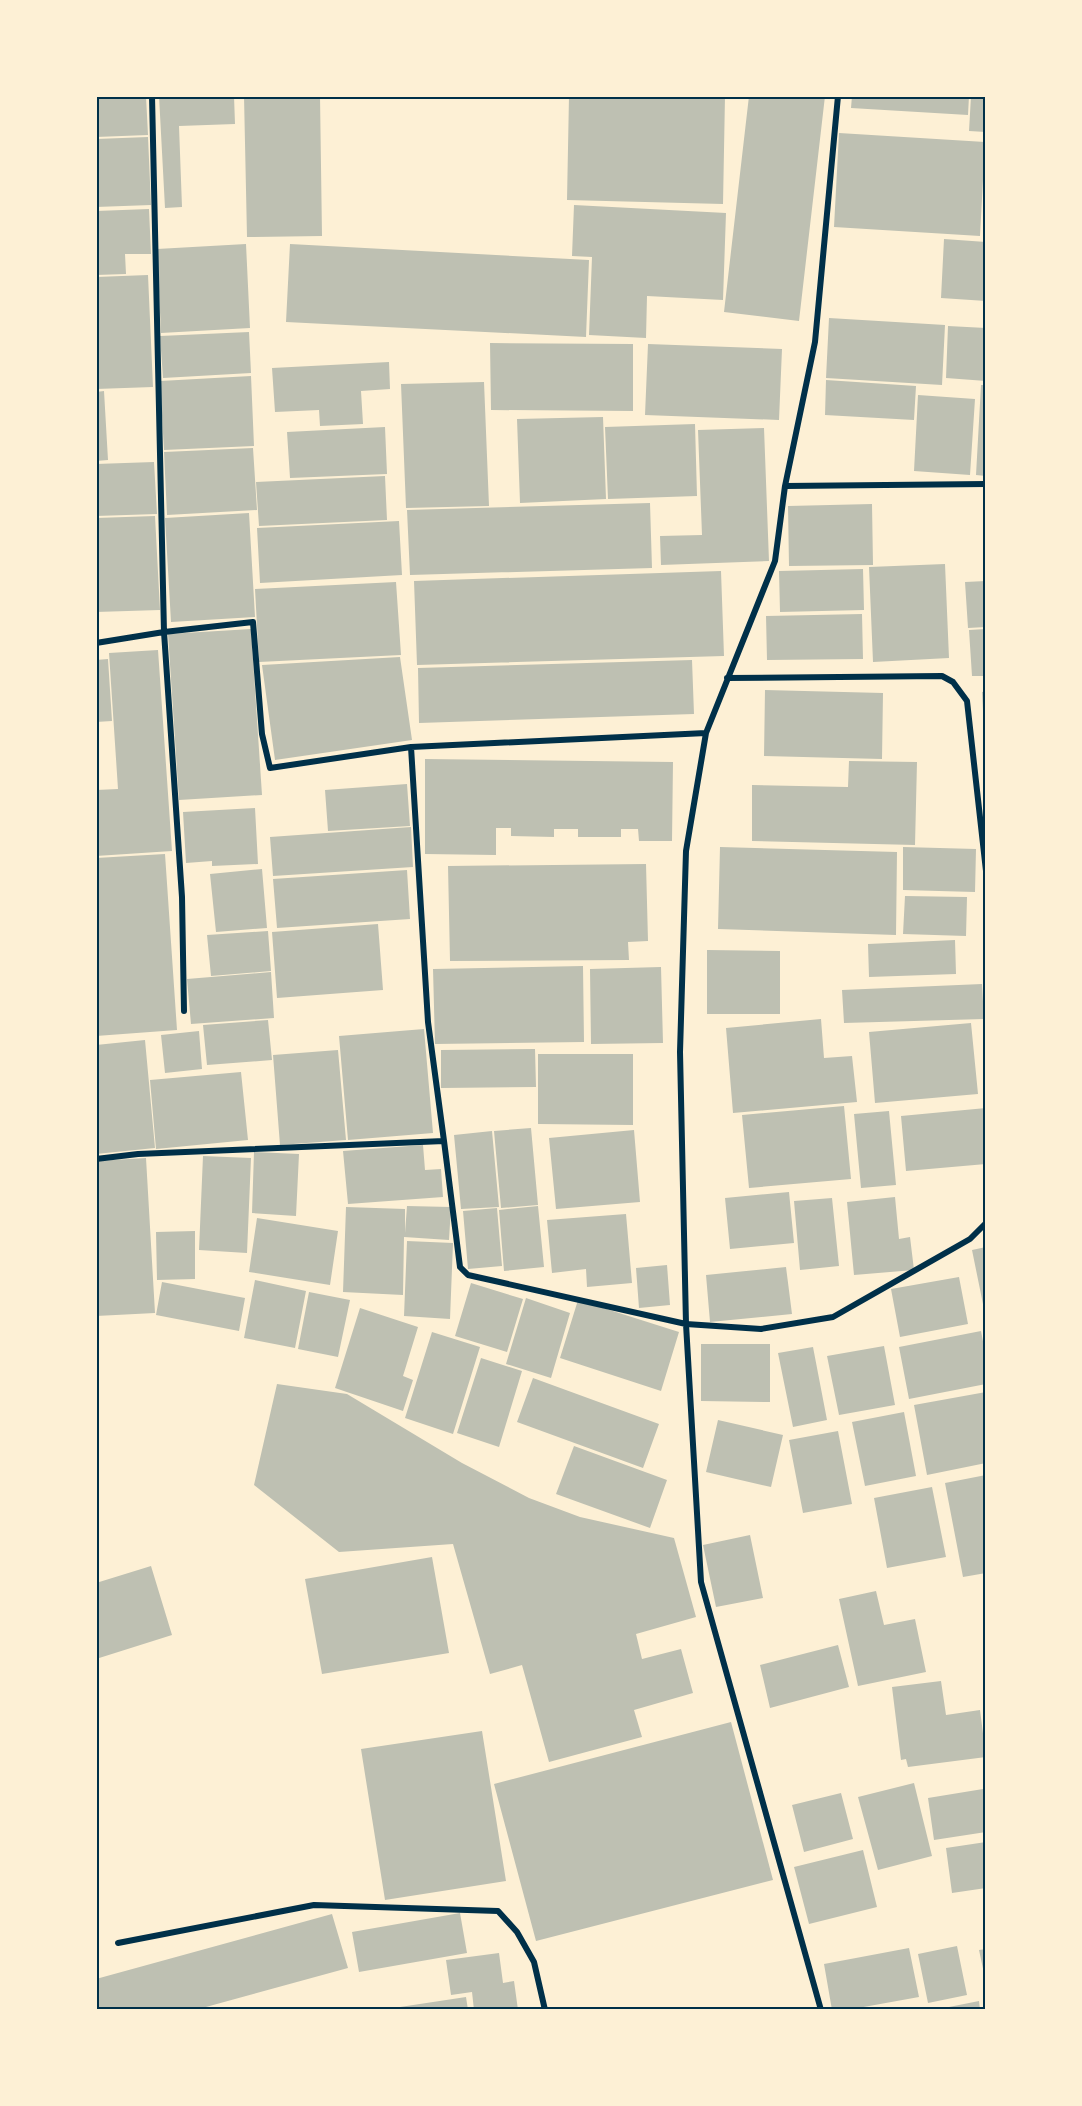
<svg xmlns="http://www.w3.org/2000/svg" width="1082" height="2106" font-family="Mulish,sans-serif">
	<rect width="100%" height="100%" fill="#fdf0d5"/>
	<path fill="#bec0b2" d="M96,96H146L148,135L96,137Z
		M159,96H234L235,124L179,126L182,207L165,208Z
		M244,96H320L322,236L247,237Z
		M569,96H725L723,204L567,200Z
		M749,96H825L799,321L724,312Z
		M852,96H969L968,115L851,108Z
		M971,96H986V132L969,131Z
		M839,133L985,142L980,236L834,227Z
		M148,137L151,205L96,207V139Z
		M574,205L726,213L723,300L647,296L646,338L589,335L592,257L572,256Z
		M149,209L151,254H125L126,274L96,275V211Z
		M944,239L986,242V301L941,298Z
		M246,244L250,328L161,333L157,249Z
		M290,244L589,260L586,337L286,322Z
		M148,275L153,387L96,389V277Z
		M829,318L945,325L942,385L826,378Z
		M948,326L986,328V381L946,378Z
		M249,332L251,373L163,378L160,336Z
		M490,343L633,344V411L491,410Z
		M648,344L782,349L779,420L645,415Z
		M389,362L390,389L361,391L363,424L320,426L319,410L275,412L272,368Z
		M251,376L254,446L164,450L160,381Z
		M826,380L916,386L914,420L825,415Z
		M484,382L489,506L406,508L401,384Z
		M981,385H986V476L976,475Z
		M104,391L108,460L96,461V392Z
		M918,395L975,399L970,475L914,471Z
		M603,417L606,499L520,503L517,419Z
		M695,424L697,496L608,499L605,427Z
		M385,427L387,474L290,478L287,432Z
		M764,428L769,561L661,565L660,536L702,535L698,430Z
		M253,448L257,510L167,515L164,452Z
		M154,462L157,514L96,516V464Z
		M385,476L387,520L259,526L256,482Z
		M650,503L652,568L410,575L407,510Z
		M872,504L873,565L789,566L788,506Z
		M249,513L255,617L171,622L165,518Z
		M155,516L160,610L96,612V518Z
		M399,521L402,575L260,583L257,528Z
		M945,564L949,658L873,662L869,567Z
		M863,569L864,610L780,612L779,571Z
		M721,571L724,656L417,665L414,581Z
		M986,581V627L968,628L965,582Z
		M396,582L401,655L259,662L255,589Z
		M862,614L863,659L767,660L766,616Z
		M251,629L262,795L179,800L168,634Z
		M986,629V676H972L969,630Z
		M158,650L172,851L96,856V790L118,789L109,653Z
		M400,657L412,740L275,760L262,665Z
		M108,659L112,721L96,722V660Z
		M692,660L694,714L419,723L418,668Z
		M765,690L883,693L882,759L764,756Z
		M986,691V730H984L982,692Z
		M425,759L673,762L672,841H639L638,829H621V837H578V829H554V837L511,836V828H496V855L425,854Z
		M849,761L917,762L915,845L752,841V785L848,787Z
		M407,784L410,826L328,831L325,790Z
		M255,808L258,864L212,866V861L186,863L183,812Z
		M411,827L413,867L273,876L270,837Z
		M720,847L897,852L896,935L718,929Z
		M903,847L976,849L975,892L903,890Z
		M165,854L177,1030L96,1036V858Z
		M646,864L648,941L628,942L629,960L450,961L448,866Z
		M262,869L267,928L216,932L210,874Z
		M407,870L410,919L277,928L273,879Z
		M905,896L967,897L966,936L903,934Z
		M378,924L383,990L277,998L272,932Z
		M268,931L271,971L211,976L207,935Z
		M955,940L956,974L869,977L868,944Z
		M707,950L780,951V1014H707Z
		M583,966L584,1042L435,1044L433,969Z
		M661,967L663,1043L591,1044L590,969Z
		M271,972L274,1018L191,1024L187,979Z
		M982,984L984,1019L844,1023L842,990Z
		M821,1019L824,1058L852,1056L857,1102L733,1113L726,1028Z
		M268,1020L272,1060L207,1065L203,1025Z
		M971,1023L978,1094L875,1103L869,1032Z
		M424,1029L433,1133L348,1140L339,1036Z
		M199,1031L202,1069L165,1073L161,1035Z
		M145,1040L155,1148L96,1154V1045Z
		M535,1049L536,1087L441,1088V1050Z
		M338,1050L346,1140L280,1145L273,1055Z
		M538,1054H633V1125L538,1124Z
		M241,1072L248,1140L156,1149L150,1080Z
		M844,1106L851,1179L749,1188L742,1115Z
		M986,1108V1164L906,1171L901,1116Z
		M889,1111L896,1185L861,1188L854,1114Z
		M531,1128L538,1205L501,1208L494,1131Z
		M634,1130L640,1202L556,1209L549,1138Z
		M492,1131L499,1207L461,1209L454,1135Z
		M423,1145L425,1170L441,1169L443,1197L348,1204L343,1151Z
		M254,1152L299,1154L296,1216L252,1213Z
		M203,1156L251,1158L247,1253L199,1250Z
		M146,1158L155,1313L96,1316V1161Z
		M789,1192L794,1243L730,1249L725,1198Z
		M895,1197L899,1239L910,1237L914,1270L854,1275L847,1202Z
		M832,1198L839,1266L800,1270L794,1201Z
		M407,1206L451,1207L449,1240L404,1237L403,1295L343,1292L346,1207L405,1209V1233Z
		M538,1206L544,1267L504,1271L499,1210Z
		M497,1208L502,1266L468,1269L463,1211Z
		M626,1214L632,1283L587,1287L586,1269L552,1273L547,1220Z
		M257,1218L338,1231L330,1285L249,1272Z
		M195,1231V1279L157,1280L156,1232Z
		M407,1241L453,1243L450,1319L404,1316Z
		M986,1247V1314H985L972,1250Z
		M667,1265L670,1305L639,1308L636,1268Z
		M786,1267L792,1314L710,1322L706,1275Z
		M959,1277L968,1324L900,1337L891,1289Z
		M255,1280L306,1291L295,1348L244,1338Z
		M162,1282L245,1298L239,1331L156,1315Z
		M471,1283L523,1299L507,1352L455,1336Z
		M309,1292L350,1300L338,1357L298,1349Z
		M526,1298L570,1313L551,1378L506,1364Z
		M578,1300L679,1332L661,1391L560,1358Z
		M360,1308L418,1327L403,1376L413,1380L403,1411L335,1388Z
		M981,1331L986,1357V1384L909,1399L899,1347Z
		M432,1332L480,1347L453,1434L405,1418Z
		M701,1344H770V1402L701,1401Z
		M884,1346L895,1405L839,1415L827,1356Z
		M813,1347L827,1420L793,1427L778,1353Z
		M481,1358L522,1371L499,1447L457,1433Z
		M533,1378L659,1424L643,1468L517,1422Z
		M277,1384L347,1394L462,1463L529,1498L580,1517L674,1538L696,1617L636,1634L642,1659L681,1649L693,1693L634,1710L642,1737L549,1762L522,1665L490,1674L453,1544L339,1552L254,1485Z
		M986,1392V1463L927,1475L914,1405Z
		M904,1412L916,1476L865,1486L852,1422Z
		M718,1420L783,1435L771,1487L706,1472Z
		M838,1431L852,1504L803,1513L789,1440Z
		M574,1446L667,1480L650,1528L556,1494Z
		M986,1475V1573L963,1577L945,1483Z
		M932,1487L946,1557L887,1568L874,1498Z
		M750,1535L763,1598L716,1607L703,1545Z
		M432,1557L449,1653L322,1674L305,1579Z
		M151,1566L172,1635L96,1659V1583Z
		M876,1591L884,1625L915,1619L926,1672L858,1686L839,1599Z
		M838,1645L849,1687L770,1708L760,1665Z
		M941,1681L946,1715L980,1710L986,1757L908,1767L906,1759L901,1760L892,1687Z
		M731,1722L773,1880L536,1941L494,1784Z
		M482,1731L506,1881L385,1900L361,1749Z
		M914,1783L932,1856L878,1870L858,1797Z
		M983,1789L986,1809V1832L934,1840L928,1798Z
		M841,1793L853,1839L804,1852L792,1805Z
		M986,1842V1888L952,1893L946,1848Z
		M863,1850L877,1907L809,1924L794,1867Z
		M460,1913L467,1953L359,1972L352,1932Z
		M332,1914L348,1968L195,2010H96V1979Z
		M957,1946L967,1995L928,2003L918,1954Z
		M909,1948L919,1997L847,2010H832L824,1964Z
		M986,1949V1978H985L979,1950Z
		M499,1953L503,1983L514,1981L518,2010H474L472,1992L451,1995L446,1960Z
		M466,1997L468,2010H401L400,2007Z
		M979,2001L980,2010H939V2009Z"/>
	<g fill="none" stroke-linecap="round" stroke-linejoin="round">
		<path stroke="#003049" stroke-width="6" d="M152,96L164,632L182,897L184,1011
			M785,486L986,484
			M96,643L164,632L253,622L262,734L270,768L411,747L706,733
			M727,678L942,676L953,682L967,701L986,871
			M411,747L428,1022L444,1141
			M96,1159L138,1154L444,1141L460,1267L468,1275L686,1324L761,1329L833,1317L970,1239L986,1223
			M118,1943L314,1905L498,1911L517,1932L534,1962L545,2010
			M821,2010L701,1582L686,1324L680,1052L686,851L706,733L775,561L785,486L815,342L838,96"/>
	</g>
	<rect width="1082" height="2106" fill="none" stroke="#fdf0d5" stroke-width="195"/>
	<rect x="98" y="98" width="886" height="1910" fill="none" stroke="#003049" stroke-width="2"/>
</svg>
